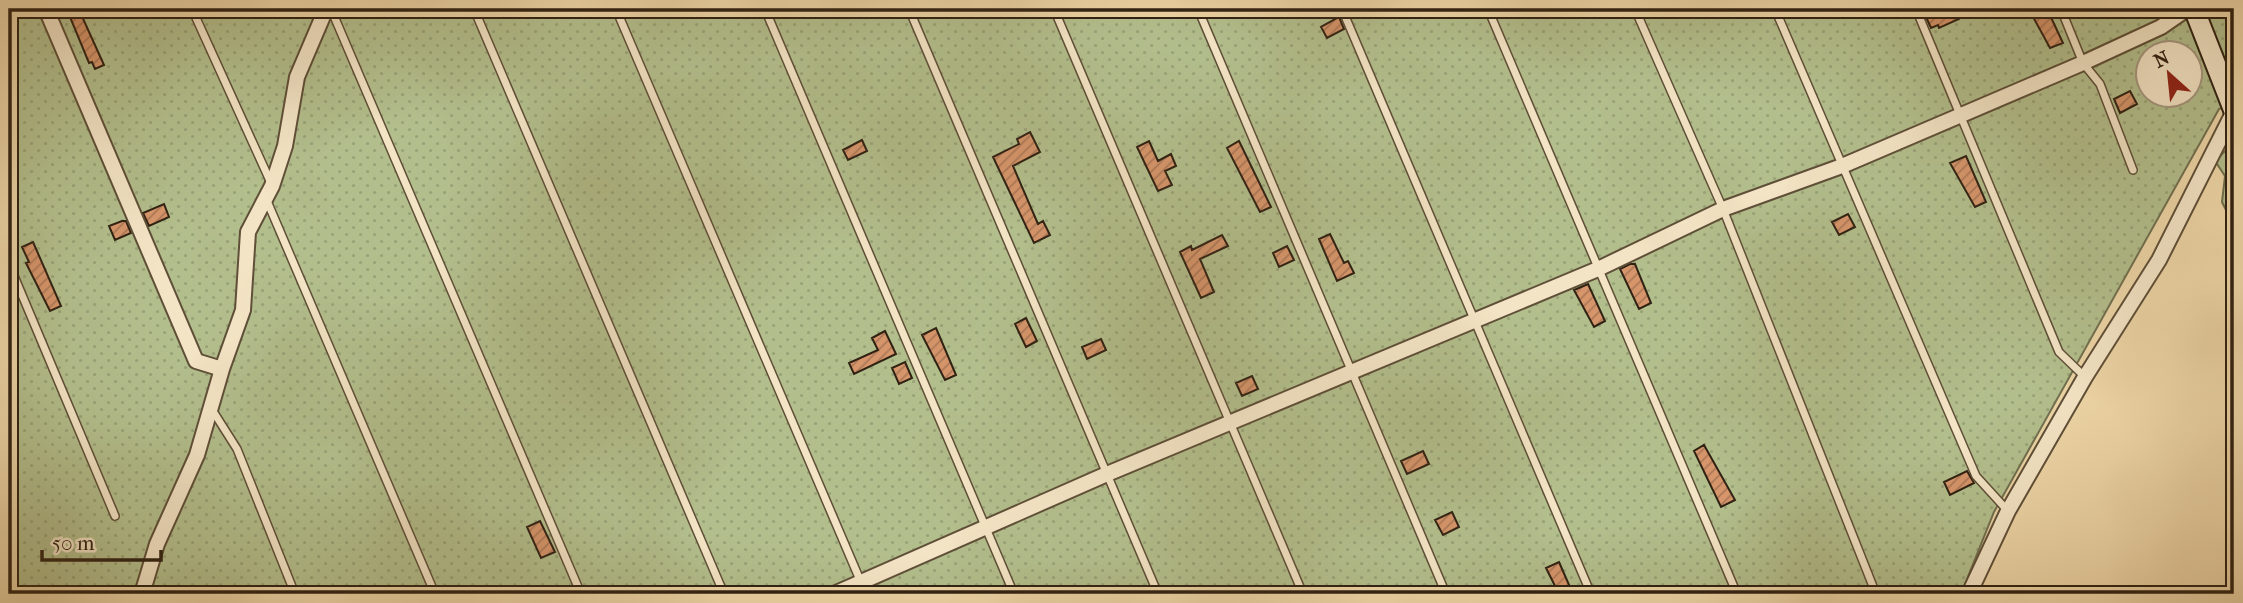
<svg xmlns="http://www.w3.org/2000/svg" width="2243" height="603" font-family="'IM FELL French Canon',serif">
	<defs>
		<pattern id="garden-dots" width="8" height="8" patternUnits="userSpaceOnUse" patternTransform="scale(1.75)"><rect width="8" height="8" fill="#b2be8c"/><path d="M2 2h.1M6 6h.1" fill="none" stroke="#99a378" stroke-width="1.8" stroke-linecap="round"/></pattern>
		<pattern id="building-hatch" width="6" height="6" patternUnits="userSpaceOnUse" patternTransform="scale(1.75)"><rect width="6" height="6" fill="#d6956b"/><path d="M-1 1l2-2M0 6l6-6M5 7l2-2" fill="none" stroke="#ae7957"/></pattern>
	</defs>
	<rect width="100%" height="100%" fill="#edd5a6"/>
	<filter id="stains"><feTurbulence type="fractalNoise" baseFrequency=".00286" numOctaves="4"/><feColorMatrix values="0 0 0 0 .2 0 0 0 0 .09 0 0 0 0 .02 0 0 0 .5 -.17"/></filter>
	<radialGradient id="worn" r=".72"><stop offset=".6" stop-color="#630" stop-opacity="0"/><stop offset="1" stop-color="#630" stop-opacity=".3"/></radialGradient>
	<path fill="#b2be8c" stroke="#717050" stroke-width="2" d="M2230,146H2234V226L2222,202L2225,176L2215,161Z"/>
	<path fill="url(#garden-dots)" stroke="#717050" stroke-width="2" fill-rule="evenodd" d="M9,9H2234V103L2219,109L1994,512L1961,594H9ZM2148,52H2190V94H2148Z"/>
	<path fill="url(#building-hatch)" stroke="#302213" stroke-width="2" d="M1946,9H1957L1959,19L1939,28L1938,25L1931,28L1926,17Z
		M2047,9L2063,43L2050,48L2032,15Z
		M80,12L104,65L95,69L92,62L89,63L70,17Z
		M1339,17L1344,29L1327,38L1321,27Z
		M2130,91L2137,104L2120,113L2114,99Z
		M1030,132L1040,152L1013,166L1038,224L1043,221L1050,235L1034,243L993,157L1019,144L1017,139Z
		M862,140L867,151L848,160L843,150Z
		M1149,141L1158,161L1171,154L1176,166L1165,171L1172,185L1158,191L1137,147Z
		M1239,141L1271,207L1260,212L1227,148Z
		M1966,156L1986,202L1975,207L1950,163Z
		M164,204L169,217L149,226L143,213Z
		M1848,214L1855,227L1839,235L1832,222Z
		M122,221H126L131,233L115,240L109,226Z
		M1330,234L1344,263L1348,261L1354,273L1337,281L1319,239Z
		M1222,235L1228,246L1200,259L1214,292L1201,298L1180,252L1191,246L1192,250Z
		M33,242L61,306L50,311L26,263L29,262L22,247Z
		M1287,246L1294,260L1279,267L1273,253Z
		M1630,264H1635L1651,303L1639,309L1620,269Z
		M1588,284L1605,321L1594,327L1574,290Z
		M1026,318L1037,341L1026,347L1015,324Z
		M936,328L956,375L945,380L922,335Z
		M885,331L896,354L854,374L849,363L878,350L872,338Z
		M1101,339L1106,350L1087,359L1082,347Z
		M905,362L912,378L899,384L892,368Z
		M1252,376L1258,389L1242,396L1236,383Z
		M1704,445L1735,500L1721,507L1694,451Z
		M1423,451L1429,464L1407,474L1401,461Z
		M1967,471L1974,483L1950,495L1944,482Z
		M1452,512L1459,527L1443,535L1435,520Z
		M540,521L555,552L541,558L527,527Z
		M1559,562L1573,594H1559L1546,568Z"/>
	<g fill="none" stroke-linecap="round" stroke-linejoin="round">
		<defs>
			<path id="lane" d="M192,9L271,183
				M331,9L581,594
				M474,9L724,594
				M616,9L866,594
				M765,9L1014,594
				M909,9L1158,594
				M1054,9L1303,594
				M1198,9L1446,594
				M1342,9L1591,594
				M1488,9L1737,594
				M1635,9L1723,209L1876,594
				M1775,9L1976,476L2008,511
				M1916,9L2059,352L2085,377
				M2061,9L2083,63L2100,84L2133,170
				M267,201L435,594
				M9,264L115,516
				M211,408L237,449L295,594"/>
			<path id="street" d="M46,9L196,361L222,369
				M142,594L157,544L197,455L222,369L243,310L248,232L272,186L285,146L297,77L326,9
				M834,594L1107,474L1598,269L1723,209L1842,166L2083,63L2161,27L2187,9
				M1969,594L2008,511L2085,377L2159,260L2234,111"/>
			<path id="secondary" d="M2194,9L2234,111"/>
		</defs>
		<use href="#lane" stroke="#5f4f38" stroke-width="10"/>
		<use href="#street" stroke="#5f4f38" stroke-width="18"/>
		<use href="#secondary" stroke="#302213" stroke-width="23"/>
		<use href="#lane" stroke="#f3e4c5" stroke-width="7"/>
		<use href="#street" stroke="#f3e4c5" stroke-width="14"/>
		<use href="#secondary" stroke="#f3e4c5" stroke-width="19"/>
	</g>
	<rect width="2243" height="603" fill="none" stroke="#edd5a6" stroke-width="35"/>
	<rect x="10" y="10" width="2222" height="582" fill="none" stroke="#302213" stroke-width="3.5"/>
	<rect x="18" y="18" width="2208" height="568" fill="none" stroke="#302213" stroke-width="2"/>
	<g transform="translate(2169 74) rotate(333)"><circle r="33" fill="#f3e4c5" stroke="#a5967e" stroke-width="2"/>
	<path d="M0-5L12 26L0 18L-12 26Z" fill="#8f2418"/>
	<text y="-10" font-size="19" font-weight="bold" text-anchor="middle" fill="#302213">N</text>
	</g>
	<path d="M42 550v10h119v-10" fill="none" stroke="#302213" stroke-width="3.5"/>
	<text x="52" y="550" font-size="21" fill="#302213" stroke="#f3e4c5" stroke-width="5" paint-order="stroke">50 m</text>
	<rect width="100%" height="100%" filter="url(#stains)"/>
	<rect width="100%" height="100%" fill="url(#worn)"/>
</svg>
